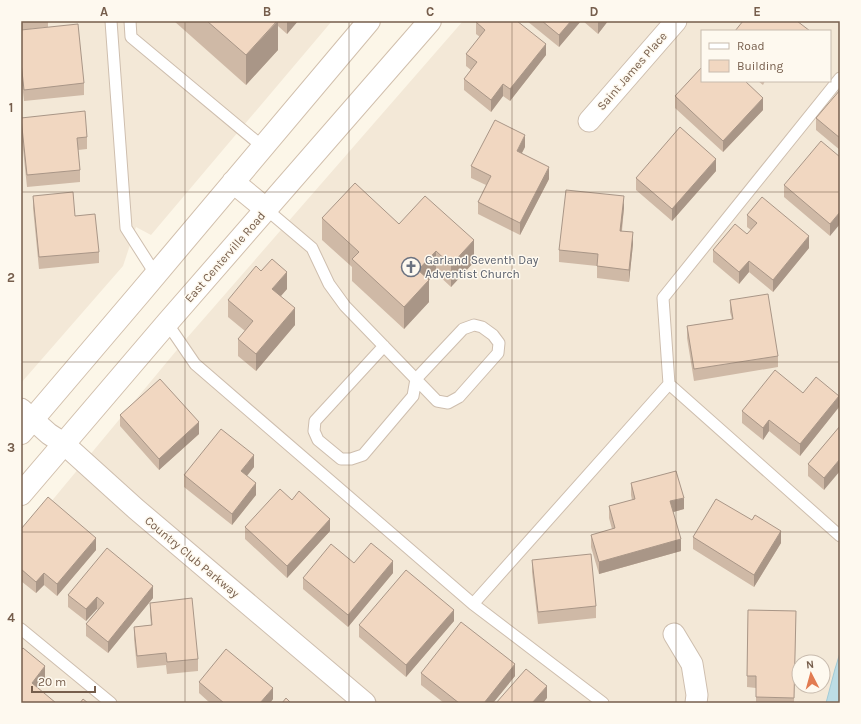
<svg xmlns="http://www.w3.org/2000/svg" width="861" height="724" font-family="Karla,sans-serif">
	<rect width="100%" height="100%" fill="#fcf6e8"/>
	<path fill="#f3e8d7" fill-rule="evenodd" d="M21,21H332L151,235L136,227L123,266L21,383Z
		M463,21H840V703H21V538L186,339ZM702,31H830V81H702ZM799,662H823V686H799Z"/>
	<path fill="#bddde5" stroke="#a3ccd7" d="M840,653V703H826L835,669Z"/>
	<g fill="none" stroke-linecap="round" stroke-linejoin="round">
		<defs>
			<path id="service" d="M111,21L126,228L156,275
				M130,21L131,37L263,147
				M840,78L663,298L669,384L840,536
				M266,209L312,248L329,284L345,306L437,401L448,403L459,397L498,353L499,343L493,335L482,327L474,325L463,329L416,379L413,396L363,455L351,459H341L318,440L314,431L315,421L384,346
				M167,323L195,364L473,604L603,703
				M473,604L669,384
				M21,629L111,703"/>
			<path id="minor" d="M589,121L676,21
				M21,409L49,434L63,443L136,509L365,703
				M674,634L692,664L697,695L696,703"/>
			<path id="secondary" d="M233,182L266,209
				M21,433L141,292L369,21
				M21,494L167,323L430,21"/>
		</defs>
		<use href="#service" stroke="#cebeae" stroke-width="13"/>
		<use href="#minor" stroke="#cebeae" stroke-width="23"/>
		<use href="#secondary" stroke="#d1bfac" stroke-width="24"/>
		<use href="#service" stroke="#fff" stroke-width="11"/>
		<use href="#minor" stroke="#fff" stroke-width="21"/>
		<use href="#secondary" stroke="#fff" stroke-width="22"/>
	</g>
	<path fill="#cfb9a6" d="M21,21H48V27L21,30Z
		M174,21H298L287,34L278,26V50L246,85Z
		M527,21H581L559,47Z
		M583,21H608L598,34Z
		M476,22L546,55L510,101L503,96L491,112L464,90V79L471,70L466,66V54L480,37L476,34Z
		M21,30L84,83V95L24,101L21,74Z
		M758,81H765L763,85Z
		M840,90V150L816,130V118Z
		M675,96L763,110L723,152L675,108Z
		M21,118L87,137V149L78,150L80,170V182L27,187L21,130Z
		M525,147L522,153L549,179L520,235L478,214V202L486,185L471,178V166Z
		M840,157L830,236L784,197V185Z
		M716,171L672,221L636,190V178Z
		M33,196L75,216L99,252V263L39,269L33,208Z
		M624,208L622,231L633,244L629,282L597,278V266L559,262V250Z
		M747,215L809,248L773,292L749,272L739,284L713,262V250L747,234L751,230L747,227Z
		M322,218L474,262L451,287L436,273L429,280V302L404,329L352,281V267L322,240Z
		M287,289L281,296L295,325L256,371L238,356V339L245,331L228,317V300Z
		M730,300L778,356V367L694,381L687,338V326L732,319L730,312Z
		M803,393L839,407L800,456L769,431L763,440L742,423V411Z
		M120,415L199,434L159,470L120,426Z
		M840,426L824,490L808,476V464Z
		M254,467L247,476L256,495L232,525L184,487V475Z
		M631,483L684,509L673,512L681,551L599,574L591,547V535L612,529L609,518V506L632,500L631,495Z
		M292,500L330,531L287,578L245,539V527Z
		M21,529L96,550L57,596L44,585L36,593L21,581Z
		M693,537L781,543L754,587L693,549Z
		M532,560L596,606V618L538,624L532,572Z
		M354,563L393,573L348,627L303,589V578Z
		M68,595L153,598L108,653L86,636V624L98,610L97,609L86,621L68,607Z
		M150,603L198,659V671L167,674L166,665L137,668L134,639V627L151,625L150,615Z
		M748,610L796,611L794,703H756V688L747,687Z
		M454,621L406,677L359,637V625Z
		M421,673L515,676L493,703H444L421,685Z
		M199,682L273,699L270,703H210L199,693Z"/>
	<path fill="#a99687" d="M278,21V50L246,85V55Z
		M287,21H298L287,34Z
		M571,21H581L559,47V35Z
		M598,21H608L598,34Z
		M546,44V55L510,101V89Z
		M503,84V96L491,112V100Z
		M763,98V110L723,152V141Z
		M525,135V147L517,162V151Z
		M716,159V171L672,221V209Z
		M549,167V179L520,235V223Z
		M624,196V208L620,242V231Z
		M840,212V224L830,236V224Z
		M633,232V244L629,282V270Z
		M809,236V248L773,292V280Z
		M474,240V262L451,287V265Z
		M436,251V273L418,292V270Z
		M749,261V272L739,284V272Z
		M287,272V289L272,306V289Z
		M429,280V302L404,329V307Z
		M295,308V325L256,371V354Z
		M839,396V407L800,456V444Z
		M769,420V431L763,440V428Z
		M199,422V434L159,470V459Z
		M254,455V467L241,483V471Z
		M840,459V471L824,490V478Z
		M256,483V495L232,525V514Z
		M684,498V509L670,513V501Z
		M330,519V531L287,578V566Z
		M781,531V543L754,587V575Z
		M96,538V550L57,596V584Z
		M681,539V551L599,574V562Z
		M393,561V573L348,627V615Z
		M44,573V585L36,593V582Z
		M153,586V598L108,653V642Z
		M97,597V609L86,621V609Z
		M454,610V621L406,677V665Z
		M515,664V676L493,703H484Z
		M45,666V678L32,694V683Z
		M547,686V698L543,703H532Z
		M273,688V699L270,703H260Z"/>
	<path fill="#f1d7c1" stroke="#a99687" d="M207,21H277L246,55Z
		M477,21H517L546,44L510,89L503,84L491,100L464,79L477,62L466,54L485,30L476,22Z
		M542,21H571L559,35Z
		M743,21H797L810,31H735Z
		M78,24L84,83L24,90L21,62V30Z
		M702,67V81H745L763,98L723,141L675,96Z
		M840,90V138L816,118Z
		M85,111L87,137L77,138L80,170L27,175L21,118Z
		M495,120L525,135L517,151L549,167L520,223L478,202L491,176L471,166Z
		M680,127L716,159L672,209L636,178Z
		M821,141L840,157V212L830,224L784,185Z
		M355,183L399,224L425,196L474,240L451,265L436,251L418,270L429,280L404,307L352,259L359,252L322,218Z
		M566,190L624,196L620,231L633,232L629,270L597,266L598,254L559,250Z
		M73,192L75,216L95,214L99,252L39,257L33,196Z
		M762,197L809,236L773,280L749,261L739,272L713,250L735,224L747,234L757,223L747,215Z
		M272,259L287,272L272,289L295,308L256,354L238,339L253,321L228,300L256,266L261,271Z
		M768,294L778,356L694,369L687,326L733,319L730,300Z
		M775,370L803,393L816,377L839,396L800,444L769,420L763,428L742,411Z
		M160,379L199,422L159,459L120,415Z
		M840,426V459L824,478L808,464Z
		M221,429L254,455L241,471L256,483L232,514L184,475Z
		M676,471L684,498L670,501L681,539L599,562L591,535L615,528L609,506L635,499L631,483Z
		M280,489L292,500L299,491L330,519L287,566L245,527Z
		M48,497L96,538L57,584L44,573L36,582L21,569V529Z
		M716,499L752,520L755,515L781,531L754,575L693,537Z
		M371,543L393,561L348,615L303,578L331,544L354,563Z
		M107,548L153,586L108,642L86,624L104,603L97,597L86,609L68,595Z
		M591,554L596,606L538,612L532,560Z
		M406,570L454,610L406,665L359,625Z
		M192,598L198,659L167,662L166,653L137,656L134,627L152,625L150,603Z
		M748,610L796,611L794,698L756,697V676H747Z
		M461,622L515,664L484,703H459L421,673Z
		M23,648L45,666L32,683L56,703H21V650Z
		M226,649L273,688L260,703H224L199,682Z
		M526,669L547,686L532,703H496Z
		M286,698L291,703H282Z
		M83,699L88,703H80Z"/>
	<path fill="none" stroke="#765e4c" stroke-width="1" stroke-opacity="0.55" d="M185,21V703M349,21V703M512,21V703M676,21V703M21,192H840M21,362H840M21,532H840"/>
	<defs>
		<symbol id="church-ring" viewBox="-11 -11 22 22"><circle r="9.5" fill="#fef9ef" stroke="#6b7280" stroke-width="1.5"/><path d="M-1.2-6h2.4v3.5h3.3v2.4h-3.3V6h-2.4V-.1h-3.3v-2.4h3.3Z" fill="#6b7280"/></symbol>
	</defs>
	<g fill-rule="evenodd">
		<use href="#church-ring" x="400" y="256" width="22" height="22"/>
	</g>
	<g text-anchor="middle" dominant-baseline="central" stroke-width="3" stroke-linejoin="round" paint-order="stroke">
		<g font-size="12" fill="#765e4c" stroke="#fef9ef">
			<text transform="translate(632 71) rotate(-49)">Saint James Place</text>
			<text transform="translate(225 257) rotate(-49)">East Centerville Road</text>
			<text transform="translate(192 557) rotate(40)">Country Club Parkway</text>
		</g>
		<g font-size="12" fill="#5b616d" stroke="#fef9ef" text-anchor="start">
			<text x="425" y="260">Garland Seventh Day<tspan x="425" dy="14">Adventist Church</tspan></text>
		</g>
	</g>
	<rect width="861" height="724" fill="none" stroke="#fef9ef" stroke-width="44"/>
	<rect x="701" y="30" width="130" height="52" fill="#fef9ef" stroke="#c8bbae"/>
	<rect x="709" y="43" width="20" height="6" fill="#ffffff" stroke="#c8bbae"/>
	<text x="737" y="50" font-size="12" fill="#765e4c">Road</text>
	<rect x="709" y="60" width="20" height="12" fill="#f1d7c1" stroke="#c8bbae"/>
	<text x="737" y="70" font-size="12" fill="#765e4c">Building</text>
	<g transform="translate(811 674) rotate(354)"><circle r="19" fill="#fef9ef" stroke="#c8bbae"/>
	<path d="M0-3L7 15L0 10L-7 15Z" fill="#e27b51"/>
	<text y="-6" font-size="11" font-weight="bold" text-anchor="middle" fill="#765e4c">N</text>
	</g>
	<path d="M32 686v6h63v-6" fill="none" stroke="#765e4c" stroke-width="2"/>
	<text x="38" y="686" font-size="12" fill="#765e4c" stroke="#fef9ef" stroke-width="3" paint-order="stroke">20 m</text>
	<rect x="22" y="22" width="817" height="680" fill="none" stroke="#765e4c" stroke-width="1.5"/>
	<g font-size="13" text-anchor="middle" font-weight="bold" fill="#765e4c">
		<text x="104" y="16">A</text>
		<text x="267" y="16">B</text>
		<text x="430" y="16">C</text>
		<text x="594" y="16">D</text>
		<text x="757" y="16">E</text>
		<text x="11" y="112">1</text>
		<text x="11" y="282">2</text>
		<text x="11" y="452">3</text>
		<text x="11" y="622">4</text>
	</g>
</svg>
